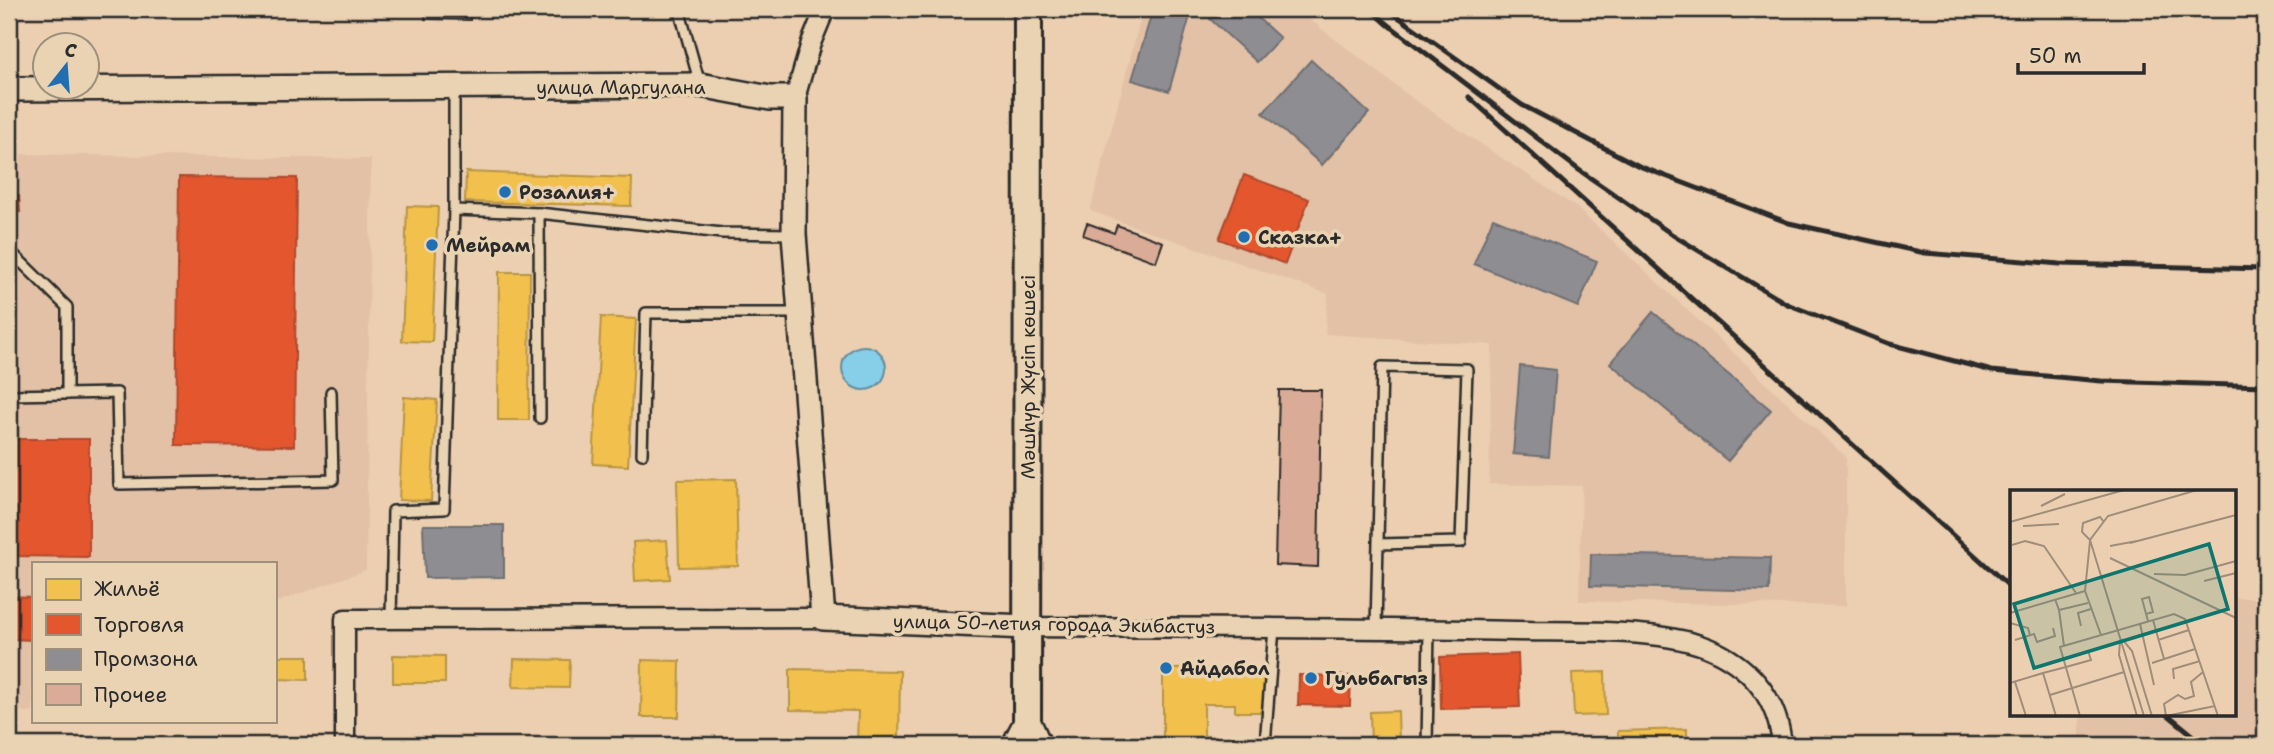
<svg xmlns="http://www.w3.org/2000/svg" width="2274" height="754" viewBox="0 0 2274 754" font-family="'Shantell Sans',sans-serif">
	<rect width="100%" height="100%" fill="#eccfb0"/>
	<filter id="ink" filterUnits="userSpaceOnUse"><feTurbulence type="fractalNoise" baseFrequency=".0143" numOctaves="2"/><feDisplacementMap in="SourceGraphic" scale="14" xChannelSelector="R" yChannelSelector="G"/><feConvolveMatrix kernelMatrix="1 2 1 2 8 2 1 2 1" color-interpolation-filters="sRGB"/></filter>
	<g filter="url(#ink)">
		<g fill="#e3c1a6">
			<path d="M1143 9H1296L1416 101 1576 207 1846 457V606L1579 601 1582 486 1489 484 1492 345 1325 334 1328 294 1090 211Z"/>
			<path d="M9 154 371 159 366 570 280 601H275V563H33V712L9 711Z"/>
			<path d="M2234 598H2265V745H2080V714H2234Z"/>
		</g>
		<circle fill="#87cee8" stroke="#628d9c" stroke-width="2" cx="864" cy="368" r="22"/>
		<g fill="#f2c14e" stroke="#b69444" stroke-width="2">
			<path d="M466 172 632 178 631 206 465 202Z"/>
			<path d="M407 206 438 207 432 342 402 341Z"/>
			<path d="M499 272H530L529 420H498Z"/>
			<path d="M601 317 636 319 628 466 593 464Z"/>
			<path d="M404 397 437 400 431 501 399 500Z"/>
			<path d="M736 479 738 566 679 567 677 480Z"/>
			<path d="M667 540 670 579 635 581 633 542Z"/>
			<path d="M393 655 445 656V683H393Z"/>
			<path d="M275 656H308V680L275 679Z"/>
			<path d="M514 659 570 660 569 688 513 687Z"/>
			<path d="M642 660 680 661 679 717H641Z"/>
			<path d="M1267 668V712H1235V704H1204V736H1210V745H1163V669Z"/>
			<path d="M790 669 900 671 899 745H857L858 711 790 710Z"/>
			<path d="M1605 672 1606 715 1574 716 1572 673Z"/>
			<path d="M1398 711 1399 745H1371L1370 712Z"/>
			<path d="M1687 729V745H1618V731Z"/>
		</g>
		<g fill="#e4572e" stroke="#ac4a2d" stroke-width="2">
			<path d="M1244 175 1309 199 1285 264 1219 239Z"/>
			<path d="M179 177 297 178 294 446 176 445Z"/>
			<path d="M9 196H19L20 212H9Z"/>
			<path d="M9 439H89V557L9 556Z"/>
			<path d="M9 596 33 597V640L9 639Z"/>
			<path d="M1518 654 1520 707 1441 709 1440 657Z"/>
			<path d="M1299 675 1351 676 1350 706 1298 705Z"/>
		</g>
		<g fill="#8d8d92" stroke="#707073" stroke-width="2">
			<path d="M1153 9H1192L1169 91 1132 80Z"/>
			<path d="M1220 9H1248L1280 38 1257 62 1210 19Z"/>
			<path d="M1311 60 1369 113 1322 165 1263 113Z"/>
			<path d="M1493 218 1597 261 1578 307 1474 264Z"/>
			<path d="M1653 312 1771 410 1728 461 1610 363Z"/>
			<path d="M1520 366 1556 370 1549 457 1513 454Z"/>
			<path d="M423 525H504V577L425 578Z"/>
			<path d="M1591 554 1770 558 1769 591 1590 586Z"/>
		</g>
		<g fill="#daab96" stroke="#2b2b2b" stroke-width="2">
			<path d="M58 9H153V13L58 14Z"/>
			<path d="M426 9H470V20L425 19Z"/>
			<path d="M1087 223 1114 233 1117 225 1163 242 1156 262 1083 235Z"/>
			<path d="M1279 390H1321L1318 567 1275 565Z"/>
		</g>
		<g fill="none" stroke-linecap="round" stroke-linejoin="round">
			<g stroke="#2b2b2b" stroke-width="14">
				<g id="service">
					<path d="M679 9 700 84"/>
					<path d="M454 87V210L539 213 722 233 792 234"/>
					<path d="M539 213 540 418"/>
					<path d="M9 250 67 307V394"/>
					<path d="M9 395 117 393 119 484 333 480 331 392"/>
					<path d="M642 454 646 313H800"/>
					<path d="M391 619 393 511 444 509 454 210"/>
					<path d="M1376 629 1382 367 1467 369 1461 542 1378 544"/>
					<path d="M1036 721 1047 745"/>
					<path d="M1006 745 1019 720"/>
					<path d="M1265 745 1274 628"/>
					<path d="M1427 745 1429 629"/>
				</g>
			</g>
			<g stroke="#2b2b2b" stroke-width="23">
				<g id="minor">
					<path d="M795 98 811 43 825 9"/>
					<path d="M1028 627C1190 628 1353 627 1516 631 1571 632 1666 627 1715 651 1754 670 1778 702 1782 745"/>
					<path d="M345 745V619L823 618"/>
				</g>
			</g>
			<g stroke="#2b2b2b" stroke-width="28">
				<path id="tertiary" d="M9 89 700 85 770 98H795L794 234 823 618 1028 627"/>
			</g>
			<g stroke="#2b2b2b" stroke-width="32">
				<path id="secondary" d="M1027 745 1028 9"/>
			</g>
			<use href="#service" stroke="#ead3b3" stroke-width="9"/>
			<use href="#minor" stroke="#ead3b3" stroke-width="18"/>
			<use href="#tertiary" stroke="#ead3b3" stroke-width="23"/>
			<use href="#secondary" stroke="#ead3b3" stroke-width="26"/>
			<g stroke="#2b2b2b" stroke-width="5">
				<path d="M1370 9 1391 27"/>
				<path d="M1387 9 1522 105 1639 166 1789 223 1925 253 2060 264 2265 269"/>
				<path d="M1385 22 1579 170 1673 235 1787 304 1890 344 1992 371 2101 381 2265 386"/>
				<path d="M1469 97 2011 588"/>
				<path d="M2167 714 2205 745"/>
			</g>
		</g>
	</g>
	<g fill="#1f6fb2" stroke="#ead3b3" stroke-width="2.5">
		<circle cx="505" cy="192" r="7"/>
		<circle cx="1244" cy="237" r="7"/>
		<circle cx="432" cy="245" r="7"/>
		<circle cx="1166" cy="668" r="7"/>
		<circle cx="1311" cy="678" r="7"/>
	</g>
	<g text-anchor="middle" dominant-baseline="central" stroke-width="7" stroke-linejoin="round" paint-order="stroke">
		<g font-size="19" fill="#2b2b2b" stroke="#ead3b3">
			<text x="621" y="87">улица Маргулана</text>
			<text transform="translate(1028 377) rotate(-90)">Мәшһүр Жүсіп көшесі</text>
			<text transform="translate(1054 624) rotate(1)">улица 50-летия города Экибастуз</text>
		</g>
		<g font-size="19" font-weight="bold" fill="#2b2b2b" stroke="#ead3b3" text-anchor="start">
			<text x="519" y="192">Розалия+</text>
			<text x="1258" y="237">Сказка+</text>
			<text x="446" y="245">Мейрам</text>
			<text x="1180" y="668">Айдабол</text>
			<text x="1325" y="678">Гульбагыз</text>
		</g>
	</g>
	<g transform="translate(2010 490)">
		<rect width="226" height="226" fill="#eccfb0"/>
		<path fill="none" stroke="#9f8d7b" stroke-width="2" d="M31 16 55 4M0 32 114 0M13 36 49 34M80 50 72 42 73 33 90 27 94 32M120 53 226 25M2 55 15 51 34 56 66 103M100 56 127 51M100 68 226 128M144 84 175 85 226 71M194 91 226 83M75 101 80 51M45 109 49 120 78 113M49 120 54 156M0 123 75 101 91 145M136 124 143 122 139 107 132 109 138 131M143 130 154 169M0 133 18 138 20 145M130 134 144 195M71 136 68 123 81 119M112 149 122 161 142 226M5 150 24 144 27 152 45 146 43 138M148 150 179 140M110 151 109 165 127 226M142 173 185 159M56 177 81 170 78 161M164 189 163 179 190 171M5 192 16 226M0 193 33 183M40 205 114 182M46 226 33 183 56 177M70 226 50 157 164 124 175 129 208 226M134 226 80 50 98 26 187 0M156 226 154 214 168 205 175 209 184 206 181 192 193 182M156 226 205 216"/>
		<path fill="#0f766e" fill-opacity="0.15" stroke="#0f766e" stroke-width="3.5" d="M199 54 218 119 24 178 4 114Z"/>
		<rect width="226" height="226" fill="none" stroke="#2b2b2b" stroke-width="3.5"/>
	</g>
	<rect width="2274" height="754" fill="none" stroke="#ead3b3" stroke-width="35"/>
	<rect x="18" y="18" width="2239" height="719" fill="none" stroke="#2b2b2b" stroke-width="2.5" filter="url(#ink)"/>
	<rect x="32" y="562" width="245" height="161" fill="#ead3b3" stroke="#9e907d" stroke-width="2"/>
	<rect x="46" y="579" width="35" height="21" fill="#f2c14e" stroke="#9e907d" stroke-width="2"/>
	<text x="94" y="596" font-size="21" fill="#2b2b2b">Жильё</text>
	<rect x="46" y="614" width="35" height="21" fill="#e4572e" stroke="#9e907d" stroke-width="2"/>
	<text x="94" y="632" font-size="21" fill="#2b2b2b">Торговля</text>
	<rect x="46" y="649" width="35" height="21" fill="#8d8d92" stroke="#9e907d" stroke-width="2"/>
	<text x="94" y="666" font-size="21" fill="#2b2b2b">Промзона</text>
	<rect x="46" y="684" width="35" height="21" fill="#daab96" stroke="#9e907d" stroke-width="2"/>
	<text x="94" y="702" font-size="21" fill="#2b2b2b">Прочее</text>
	<g transform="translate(66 66) rotate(17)"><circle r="33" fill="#ead3b3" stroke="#9e907d" stroke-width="2"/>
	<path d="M0-5L12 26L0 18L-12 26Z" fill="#1f6fb2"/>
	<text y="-10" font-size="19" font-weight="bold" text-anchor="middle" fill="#2b2b2b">С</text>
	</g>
	<path d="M2018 63v10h126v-10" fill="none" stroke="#2b2b2b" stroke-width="3.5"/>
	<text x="2029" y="63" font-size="21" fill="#2b2b2b" stroke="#ead3b3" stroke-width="5" paint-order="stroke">50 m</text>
</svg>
